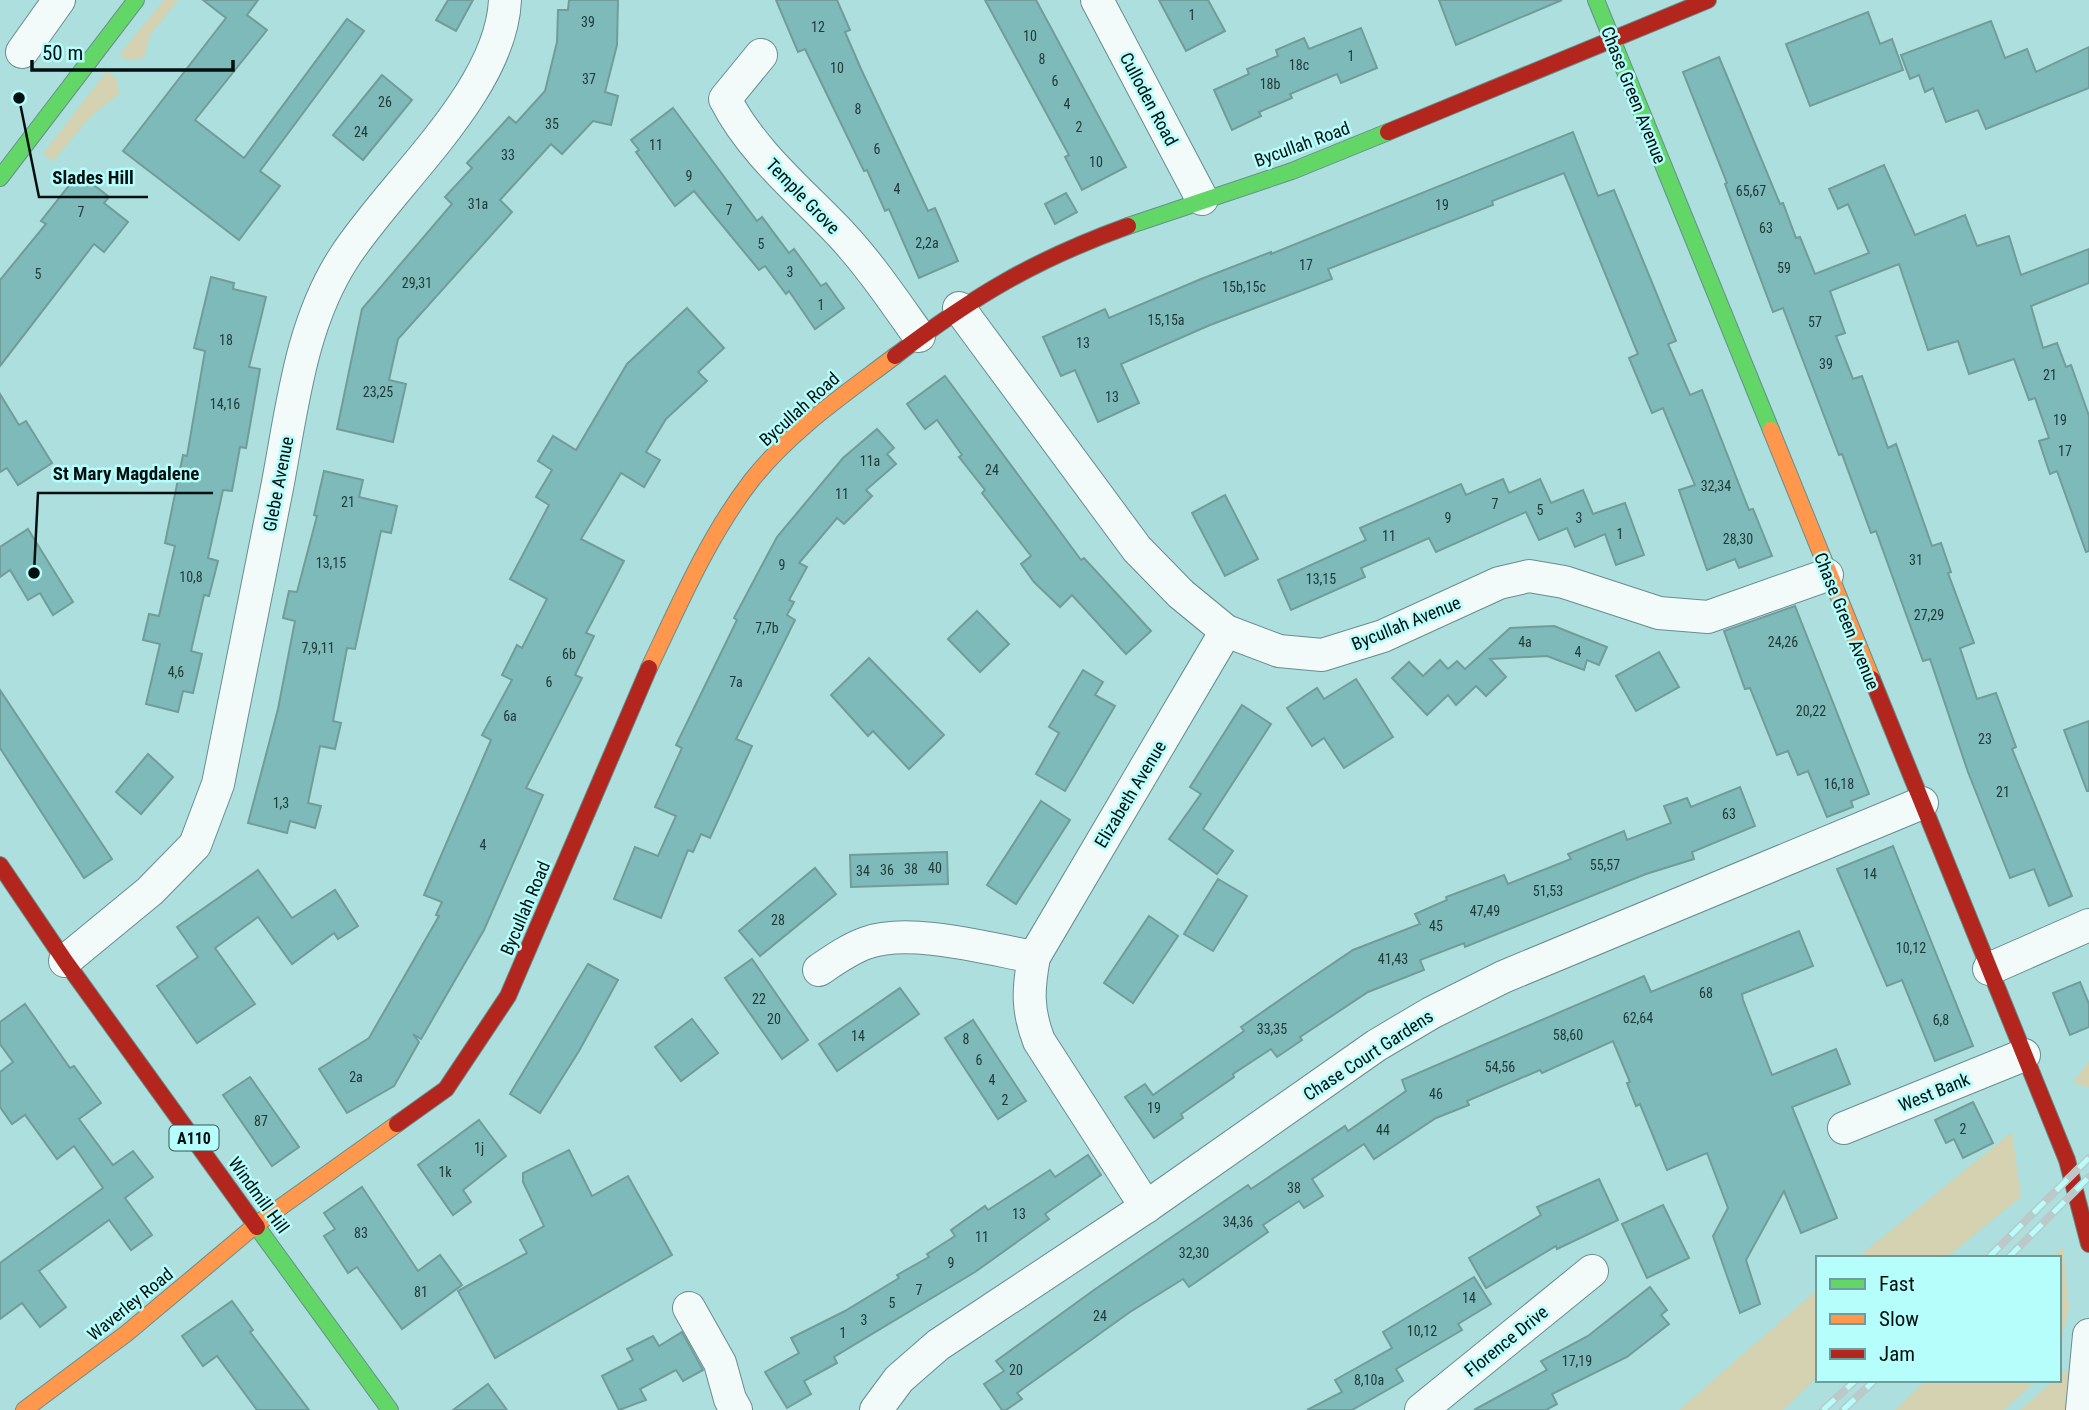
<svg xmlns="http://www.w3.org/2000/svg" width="2089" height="1410" viewBox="0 0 2089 1410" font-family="'Roboto Condensed',sans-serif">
	<rect width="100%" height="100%" fill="#acdfdd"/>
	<g fill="#d4d2b0">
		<path d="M164 0H178L150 35 144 58 126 60 120 54Z"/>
		<path d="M107 71 117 79 119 94 91 116 53 161 43 154Z"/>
		<path d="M2089 1061V1088L2073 1082Z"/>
		<path d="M2012 1132 2021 1197 1946 1258H1857Z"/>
		<path d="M2063 1247 2069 1308 2059 1349V1258H2052Z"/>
		<path d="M1818 1289V1377L1783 1410H1679Z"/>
		<path d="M2068 1368V1410H2020L2054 1380H2059V1376Z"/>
		<path d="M1926 1380H2037L2004 1410H1895Z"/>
	</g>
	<g fill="#7ebab9" stroke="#719c9a" stroke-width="2">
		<path d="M203 0H258L247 15 267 30 195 120 244 158 347 19 364 31 260 171 280 186 239 240 123 151 226 18Z"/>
		<path d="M448 0H473L456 31 436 20Z"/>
		<path d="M569 0H618L617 45 605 92 618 96 611 125 593 121 562 154 551 144 500 200 512 212 398 339 389 380 406 384 393 442 337 429 362 309 452 204 445 197 472 168 467 163 509 117 516 123 545 91 557 42 558 10H568Z"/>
		<path d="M776 0H837L850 30 845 32 861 69 928 211 935 208 958 261 919 278 889 209 885 211 867 170 864 171 805 49 798 52Z"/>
		<path d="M985 0H1036L1126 167 1082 190 1065 157 1069 155Z"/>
		<path d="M1159 0H1208L1225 31 1186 51Z"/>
		<path d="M1439 0H1562L1456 45Z"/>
		<path d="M1868 12 1880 44 1892 39 1903 70 1810 106 1786 44Z"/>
		<path d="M1991 21 2005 58 2027 49 2036 72 2089 47V88L1986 129 1978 110 1946 122 1933 88 1925 92 1919 75 1910 79 1901 55Z"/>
		<path d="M1361 28 1377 68 1341 83 1337 74 1290 94 1292 98 1259 112 1261 116 1232 130 1214 90 1249 74 1247 69 1278 56 1276 50 1304 38 1309 49Z"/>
		<path d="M1719 57 1780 204 1783 203 1796 238 1800 237 1815 274 1869 253 1848 204 1838 209 1829 189 1884 165 1915 235 1965 215 1977 246 2009 236 2021 275 2089 249V283L2031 306 2043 348 2057 343 2066 367 2071 365 2089 416V551L2086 552 2057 471 2050 474 2039 441 2049 438 2035 398 2029 400 2014 359 1969 374 1958 341 1928 350 1899 264 1830 291 1845 333 1836 336 1853 379 1862 376 1888 448 1896 444 1932 546 1941 543 1951 572 1948 573 1974 643 1960 648 1977 699 1996 693 2016 747 2012 749 2072 896 2049 906 2034 869 2010 878 1968 772 1930 659 1923 661 1876 531 1871 533 1842 454 1839 455 1783 308 1773 312 1725 184 1727 183 1683 72Z"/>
		<path d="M382 75 412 100 363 160 333 135Z"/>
		<path d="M673 108 757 221 762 217 789 253 794 249 821 286 826 283 844 308 815 329 789 291 786 294 765 266 759 270 694 191 675 206 636 152 639 150 631 140Z"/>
		<path d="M1573 132 1598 196 1614 190 1676 341 1668 344 1690 395 1702 390 1749 510 1753 509 1772 556 1739 568 1735 559 1707 570 1679 490 1695 485 1663 408 1652 413 1629 358 1638 354 1564 173 1492 201 1493 205 1328 269 1332 279 1210 325 1121 364 1139 403 1098 422 1075 370 1061 376 1043 337 1105 309 1109 318 1201 279 1271 252V254Z"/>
		<path d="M79 173 109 197 104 203 128 222 104 252 94 244 0 366V280L46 224 41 221Z"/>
		<path d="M1066 193 1077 212 1055 224 1045 204Z"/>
		<path d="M211 277 234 283 233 289 266 297 249 367 260 369 246 448 240 447 232 491 223 490 208 558 218 561 209 596 204 595 191 651 202 654 193 693 183 691 178 712 146 704 160 644 143 640 149 614 159 616 175 546 165 543 183 455 187 456 205 351 194 348Z"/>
		<path d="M687 308 724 348 698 372 707 381 666 419 646 452 660 460 644 487 621 473 581 539 624 561 586 633 594 636 575 675 582 678 526 788 543 795 484 930 421 1039 413 1034 419 1042 394 1086 347 1113 319 1069 369 1038 439 916 436 915 442 902 424 895 491 740 482 735 512 680 502 675 517 645 522 648 547 599 510 579 549 505 536 497 552 470 538 461 553 436 576 450 627 364Z"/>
		<path d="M945 376 1081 560 1084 558 1151 631 1126 654 1072 595 1060 607 1034 582 1021 564 1031 556 982 493 985 490 959 457 962 455 937 420 925 429 907 404Z"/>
		<path d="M0 394 19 425 26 421 52 463 18 485 7 468 0 472Z"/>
		<path d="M877 429 894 448 887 454 896 464 866 490 872 496 844 524 837 518 799 563 807 567 789 600 794 602 787 615 795 620 736 739 752 746 710 838 701 834 693 852 688 850 661 918 614 899 635 847 658 856 676 816 655 807 682 748 676 745 737 620 734 618 777 537 843 458Z"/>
		<path d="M324 471 363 480 359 497 397 506 391 533 381 531 355 649 347 648 333 721 341 723 335 749 320 746 308 803 321 806 315 828 290 821 287 833 248 823 278 709 295 621 283 618 289 591 297 592 317 516 314 515Z"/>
		<path d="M1503 479 1509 493 1540 479 1551 503 1583 490 1593 514 1625 503 1644 555 1616 565 1605 534 1575 547 1567 528 1539 540 1526 512 1436 552 1429 538 1361 568 1365 577 1291 610 1278 580 1366 540 1360 528 1461 484 1466 495Z"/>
		<path d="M1225 495 1258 559 1225 576 1192 513Z"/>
		<path d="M28 529 73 602 53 615 40 593 28 600 10 570 0 577V547Z"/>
		<path d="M1795 606 1869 794 1851 801 1853 807 1827 817 1808 771 1798 775 1788 751 1777 755 1750 688 1745 689 1724 631Z"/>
		<path d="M977 611 1009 644 980 672 948 639Z"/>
		<path d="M1554 626 1607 647 1599 665 1587 660 1584 670 1547 656 1490 659 1506 677 1486 696 1476 686 1456 705 1448 695 1427 715 1392 678 1409 662 1423 676 1440 660 1448 669 1457 661 1465 669 1510 628Z"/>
		<path d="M1659 652 1679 687 1636 711 1616 676Z"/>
		<path d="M869 658 944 735 909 769 873 731 868 736 831 695Z"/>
		<path d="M1083 670 1103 682 1095 695 1115 706 1065 791 1036 774 1059 733 1049 727Z"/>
		<path d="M1356 679 1393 737 1344 768 1324 738 1312 746 1287 708 1317 688 1324 699Z"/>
		<path d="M0 690 112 859 84 878 0 748Z"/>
		<path d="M1242 705 1271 724 1203 829 1233 851 1217 874 1169 839 1201 794 1190 787Z"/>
		<path d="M2089 721V791H2087L2064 730Z"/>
		<path d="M148 754 173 777 141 814 116 792Z"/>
		<path d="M1740 787 1755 826 1692 852 1694 859 1646 874 1465 947 1464 943 1420 960 1424 970 1368 992 1300 1037 1302 1040 1277 1057 1271 1049 1233 1074 1234 1077 1181 1114 1183 1118 1154 1138 1125 1097 1145 1084 1153 1095 1244 1031 1241 1027 1301 985 1353 950 1420 924 1415 914 1447 900 1446 897 1504 875 1508 884 1571 859 1568 854 1624 831 1627 840 1671 823 1664 806 1687 798 1691 807Z"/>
		<path d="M1041 801 1070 820 1016 904 987 885Z"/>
		<path d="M1893 846 1973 1046 1935 1061 1902 980 1887 986 1837 869Z"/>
		<path d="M947 852 948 884 851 887 850 855Z"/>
		<path d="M815 868 836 894 760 956 739 931Z"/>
		<path d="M258 870 292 918 335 890 358 926 338 939 334 933 292 964 258 917 215 948 255 1004 197 1043 157 986 198 957 177 927Z"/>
		<path d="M1218 879 1247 896 1213 951 1184 934Z"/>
		<path d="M1149 916 1178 936 1133 1003 1104 983Z"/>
		<path d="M1799 931 1813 966 1742 994 1743 1000 1772 1075 1836 1049 1850 1084 1792 1107 1837 1218 1801 1233 1784 1191 1746 1260 1760 1304 1740 1313 1713 1236 1728 1208 1707 1153 1667 1170 1640 1104 1636 1106 1627 1083 1630 1082 1613 1041 1542 1073 1540 1070 1467 1101 1469 1105 1436 1118 1374 1159 1364 1144 1312 1179 1323 1196 1304 1208 1299 1201 1263 1225 1268 1232 1189 1287 1183 1279 1130 1312 1017 1393 1022 1399 1006 1410H1002L984 1384 1004 1371 996 1361 1094 1290 1248 1185 1251 1189 1345 1126 1348 1131 1406 1091 1402 1080 1644 976 1651 992Z"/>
		<path d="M752 959 808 1040 782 1059 725 978Z"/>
		<path d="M588 964 618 980 579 1051 540 1113 510 1094Z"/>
		<path d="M2080 982 2089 1004V1027L2070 1035 2053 993Z"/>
		<path d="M900 988 919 1014 837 1071 819 1044Z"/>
		<path d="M25 1004 70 1068 74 1066 101 1103 79 1119 113 1165 133 1151 153 1177 125 1198 152 1235 131 1250 109 1220 39 1271 66 1307 40 1327 22 1303 0 1319V1263L103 1188 74 1146 57 1159 25 1115 12 1124 0 1107V1072L13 1062 0 1044V1022Z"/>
		<path d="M692 1019 718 1053 681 1081 655 1047Z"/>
		<path d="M973 1020 1026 1101 998 1119 945 1038Z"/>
		<path d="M250 1077 299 1147 272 1166 223 1095Z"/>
		<path d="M1973 1102 1993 1143 1963 1158 1954 1139 1946 1143 1935 1120Z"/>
		<path d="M479 1120 506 1156 463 1190 471 1202 453 1215 418 1165Z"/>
		<path d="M569 1150 592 1196 628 1176 672 1255 495 1358 458 1291 527 1253 520 1240 544 1226 523 1182V1173Z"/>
		<path d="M1088 1155 1101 1175 1045 1214 1049 1219 975 1272 834 1357 837 1363 804 1381 811 1394 787 1408 765 1372 799 1353 791 1338 845 1311 899 1278 897 1275 929 1257 927 1254 955 1236 951 1230 985 1206 988 1210 1050 1170 1055 1177Z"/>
		<path d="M1599 1179 1618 1220 1557 1249 1556 1246 1486 1288 1469 1258 1541 1215 1537 1207Z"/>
		<path d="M362 1187 418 1271 440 1255 462 1285 402 1329 357 1267 348 1273 324 1236 335 1229 324 1213Z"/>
		<path d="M1663 1205 1689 1258 1647 1278 1622 1224Z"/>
		<path d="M1474 1277 1491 1304 1458 1324 1462 1330 1396 1369 1403 1381 1352 1410H1307L1342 1392 1335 1380 1392 1348 1383 1332Z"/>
		<path d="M1650 1287 1667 1310 1661 1315 1669 1324 1627 1357 1552 1394 1557 1404 1546 1410H1474L1547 1370 1541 1361 1588 1336Z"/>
		<path d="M232 1301 253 1330 250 1332 309 1410H257L217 1356 203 1366 182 1336Z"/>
		<path d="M682 1332 703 1370 683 1381 676 1370 640 1389 646 1400 619 1410 602 1376 633 1360 627 1349 653 1336 659 1346Z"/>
		<path d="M488 1384 507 1410H453Z"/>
	</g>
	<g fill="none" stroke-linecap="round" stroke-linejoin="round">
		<g stroke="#688e8d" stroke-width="34">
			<g id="street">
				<path d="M1097 0 1202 199"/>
				<path d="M22 52 59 0"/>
				<path d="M761 55 725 99C752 152 800 191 840 233 870 265 894 301 919 336"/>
				<path d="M959 308 1137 549 1181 594 1226 631 1279 651 1322 655 1383 636 1499 583 1529 576 1564 582 1659 613 1708 617 1827 575"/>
				<path d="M65 961 150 891 195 845 218 784C238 687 257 590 276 493 292 412 299 326 345 256 394 181 501 91 505 0"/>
				<path d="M1989 969 2089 925"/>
				<path d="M819 970C834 960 849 949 866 943 910 927 989 949 1034 957"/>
				<path d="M1844 1128 2024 1055"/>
				<path d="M1146 1207 1039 1041C1027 1010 1028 989 1034 957L1226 631"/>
				<path d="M689 1308 720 1363 730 1399 736 1410"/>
				<path d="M876 1410 899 1379 938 1345 1146 1207 1377 1045 1431 1013 1503 977 1922 803"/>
				<path d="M1421 1410 1592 1271"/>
				<path d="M2082 1410 2089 1335"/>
			</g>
		</g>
		<g stroke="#688e8d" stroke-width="18">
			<g id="fast">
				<path d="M1596 0 1771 430"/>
				<path d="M0 178 136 0"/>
				<path d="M1128 226 1292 171 1388 132"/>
				<path d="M257 1227 390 1410"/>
			</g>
		</g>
		<g stroke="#688e8d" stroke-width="18">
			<g id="slow">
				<path d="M1771 430 1872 679"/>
				<path d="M649 668C679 605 708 537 751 481 790 431 845 394 895 356"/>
				<path d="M24 1410 127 1333 257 1224 397 1124"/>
			</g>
		</g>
		<g stroke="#688e8d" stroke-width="18">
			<g id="jam">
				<path d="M1388 132 1708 0"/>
				<path d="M895 356C974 296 1034 260 1128 226"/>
				<path d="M1872 679 2067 1160 2089 1244"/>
				<path d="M0 865 65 961 257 1227"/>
				<path d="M397 1124 446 1089 508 996 649 668"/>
			</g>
		</g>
		<use href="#street" stroke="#f3fafa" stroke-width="32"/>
		<use href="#fast" stroke="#63d668" stroke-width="16"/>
		<use href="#slow" stroke="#ff974d" stroke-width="16"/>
		<use href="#jam" stroke="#b3261e" stroke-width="16"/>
		<g stroke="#bbc9c9" stroke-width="8">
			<g id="rail">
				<path d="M1988 1258 2089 1158"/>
				<path d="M2008 1258 2089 1177"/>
				<path d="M1823 1410 1856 1380"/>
				<path d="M1843 1410 1875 1380"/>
			</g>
		</g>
		<use href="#rail" stroke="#b6fefb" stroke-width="5" stroke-dasharray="16" stroke-linecap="butt"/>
	</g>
	<g text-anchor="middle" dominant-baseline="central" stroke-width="5" stroke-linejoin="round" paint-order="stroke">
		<g font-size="14" fill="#203a3a">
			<text x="1192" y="15">1</text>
			<text x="588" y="22">39</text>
			<text x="818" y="27">12</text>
			<text x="1030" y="36">10</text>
			<text x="1351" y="56">1</text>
			<text x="1042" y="59">8</text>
			<text x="1299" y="65">18c</text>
			<text x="837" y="68">10</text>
			<text x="589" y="79">37</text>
			<text x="1055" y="81">6</text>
			<text x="1270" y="84">18b</text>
			<text x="385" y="102">26</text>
			<text x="1067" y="104">4</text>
			<text x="858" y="109">8</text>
			<text x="552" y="124">35</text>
			<text x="1079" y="127">2</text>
			<text x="361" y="132">24</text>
			<text x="656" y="145">11</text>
			<text x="877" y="149">6</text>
			<text x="508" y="155">33</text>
			<text x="1096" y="162">10</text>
			<text x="689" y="176">9</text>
			<text x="897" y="189">4</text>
			<text x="1751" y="191">65,67</text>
			<text x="478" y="204">31a</text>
			<text x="1442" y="205">19</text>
			<text x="729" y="210">7</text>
			<text x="81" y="212">7</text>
			<text x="1766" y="228">63</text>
			<text x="927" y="243">2,2a</text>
			<text x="761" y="244">5</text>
			<text x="1306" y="265">17</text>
			<text x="1784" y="268">59</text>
			<text x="790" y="272">3</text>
			<text x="38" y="274">5</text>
			<text x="417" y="283">29,31</text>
			<text x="1244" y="287">15b,15c</text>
			<text x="821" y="305">1</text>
			<text x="1166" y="320">15,15a</text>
			<text x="1815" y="322">57</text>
			<text x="226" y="340">18</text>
			<text x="1083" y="343">13</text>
			<text x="1826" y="364">39</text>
			<text x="2050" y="375">21</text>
			<text x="378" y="392">23,25</text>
			<text x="1112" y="397">13</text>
			<text x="225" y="404">14,16</text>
			<text x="2060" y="420">19</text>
			<text x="2065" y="451">17</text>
			<text x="870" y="461">11a</text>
			<text x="992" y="470">24</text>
			<text x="1716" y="486">32,34</text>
			<text x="842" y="494">11</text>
			<text x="348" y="502">21</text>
			<text x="1495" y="504">7</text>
			<text x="1540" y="510">5</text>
			<text x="1448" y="518">9</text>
			<text x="1579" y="518">3</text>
			<text x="1620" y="534">1</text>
			<text x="1389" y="536">11</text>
			<text x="1738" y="539">28,30</text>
			<text x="1916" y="560">31</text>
			<text x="331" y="563">13,15</text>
			<text x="782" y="565">9</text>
			<text x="191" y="577">10,8</text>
			<text x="1321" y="579">13,15</text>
			<text x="1929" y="615">27,29</text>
			<text x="767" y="628">7,7b</text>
			<text x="1525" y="642">4a</text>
			<text x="1783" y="642">24,26</text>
			<text x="318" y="648">7,9,11</text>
			<text x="1578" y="652">4</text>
			<text x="569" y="654">6b</text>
			<text x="176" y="672">4,6</text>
			<text x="549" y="682">6</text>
			<text x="736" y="682">7a</text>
			<text x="1811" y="711">20,22</text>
			<text x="510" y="716">6a</text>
			<text x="1985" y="739">23</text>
			<text x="1839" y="784">16,18</text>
			<text x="2003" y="792">21</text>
			<text x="281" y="803">1,3</text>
			<text x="1729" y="814">63</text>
			<text x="483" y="845">4</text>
			<text x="1605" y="865">55,57</text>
			<text x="935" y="868">40</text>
			<text x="911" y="869">38</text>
			<text x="887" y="870">36</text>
			<text x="863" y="871">34</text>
			<text x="1870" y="874">14</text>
			<text x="1548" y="891">51,53</text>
			<text x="1485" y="911">47,49</text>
			<text x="778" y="920">28</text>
			<text x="1436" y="926">45</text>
			<text x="1911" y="948">10,12</text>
			<text x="1393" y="959">41,43</text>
			<text x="1706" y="993">68</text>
			<text x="759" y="999">22</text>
			<text x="1638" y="1018">62,64</text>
			<text x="774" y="1019">20</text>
			<text x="1941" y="1020">6,8</text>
			<text x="1272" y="1029">33,35</text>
			<text x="1568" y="1035">58,60</text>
			<text x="858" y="1036">14</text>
			<text x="966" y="1039">8</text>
			<text x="979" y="1060">6</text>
			<text x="1500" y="1067">54,56</text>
			<text x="356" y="1077">2a</text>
			<text x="992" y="1080">4</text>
			<text x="1436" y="1094">46</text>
			<text x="1005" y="1100">2</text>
			<text x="1154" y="1108">19</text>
			<text x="261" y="1121">87</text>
			<text x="1963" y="1129">2</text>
			<text x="1383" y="1130">44</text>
			<text x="479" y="1148">1j</text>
			<text x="445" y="1172">1k</text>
			<text x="1294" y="1188">38</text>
			<text x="1019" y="1214">13</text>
			<text x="1238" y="1222">34,36</text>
			<text x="361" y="1233">83</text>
			<text x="982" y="1237">11</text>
			<text x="1194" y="1253">32,30</text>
			<text x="951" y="1263">9</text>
			<text x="919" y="1290">7</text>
			<text x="421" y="1292">81</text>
			<text x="1469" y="1298">14</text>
			<text x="892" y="1303">5</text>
			<text x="1100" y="1316">24</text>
			<text x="864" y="1320">3</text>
			<text x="1422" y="1331">10,12</text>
			<text x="843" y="1333">1</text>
			<text x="1577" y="1361">17,19</text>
			<text x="1016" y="1370">20</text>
			<text x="1369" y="1380">8,10a</text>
		</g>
		<rect fill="#b6fefb" stroke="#375756" stroke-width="2" x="169.5" y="1125.5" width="49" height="25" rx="5"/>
		<g font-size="16" font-weight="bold" fill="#000f0f">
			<text x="194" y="1138">A110</text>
		</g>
		<g font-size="18" fill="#000f0f" stroke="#b6fefb">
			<text transform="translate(1634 95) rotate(68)">Chase Green Avenue</text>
			<text transform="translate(1149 99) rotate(62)">Culloden Road</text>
			<text transform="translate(1302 144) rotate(-20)">Bycullah Road</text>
			<text transform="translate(803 196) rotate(46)">Temple Grove</text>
			<text transform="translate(799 409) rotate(-42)">Bycullah Road</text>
			<text transform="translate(278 484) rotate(-79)">Glebe Avenue</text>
			<text transform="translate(1847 621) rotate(68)">Chase Green Avenue</text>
			<text transform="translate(1406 623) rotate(-22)">Bycullah Avenue</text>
			<text transform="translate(1130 794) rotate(-59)">Elizabeth Avenue</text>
			<text transform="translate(525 908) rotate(-67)">Bycullah Road</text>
			<text transform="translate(1368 1055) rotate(-33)">Chase Court Gardens</text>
			<text transform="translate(1934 1092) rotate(-22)">West Bank</text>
			<text transform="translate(259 1195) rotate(54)">Windmill Hill</text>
			<text transform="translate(130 1304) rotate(-39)">Waverley Road</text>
			<text transform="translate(1506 1341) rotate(-39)">Florence Drive</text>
		</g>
	</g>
	<path fill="none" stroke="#000f0f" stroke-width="2.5" d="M19 98L39 197H148M34 573L38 493H213"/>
	<g fill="#000f0f" stroke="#b6fefb" stroke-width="2.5">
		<circle cx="19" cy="98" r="7"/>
		<circle cx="34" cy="573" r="7"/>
	</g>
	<g font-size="19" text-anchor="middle" font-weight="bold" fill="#000f0f" stroke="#b6fefb" stroke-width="5" stroke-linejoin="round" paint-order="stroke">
		<text x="93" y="184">Slades Hill</text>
		<text x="126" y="480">St Mary Magdalene</text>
	</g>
	<rect x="1816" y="1256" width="245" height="126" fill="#b6fefb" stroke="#6d9e9d" stroke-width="2"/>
	<rect x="1830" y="1279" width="35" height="10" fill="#63d668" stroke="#6d9e9d" stroke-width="2"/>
	<text x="1879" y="1291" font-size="21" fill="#000f0f">Fast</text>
	<rect x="1830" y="1314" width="35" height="10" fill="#ff974d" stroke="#6d9e9d" stroke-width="2"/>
	<text x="1879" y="1326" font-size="21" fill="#000f0f">Slow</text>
	<rect x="1830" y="1349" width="35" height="10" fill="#b3261e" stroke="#6d9e9d" stroke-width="2"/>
	<text x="1879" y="1361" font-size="21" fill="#000f0f">Jam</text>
	<path d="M32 60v10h201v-10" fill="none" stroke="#000f0f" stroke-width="3.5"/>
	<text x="42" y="60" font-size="21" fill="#000f0f" stroke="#b6fefb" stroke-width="5" paint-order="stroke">50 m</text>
</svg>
